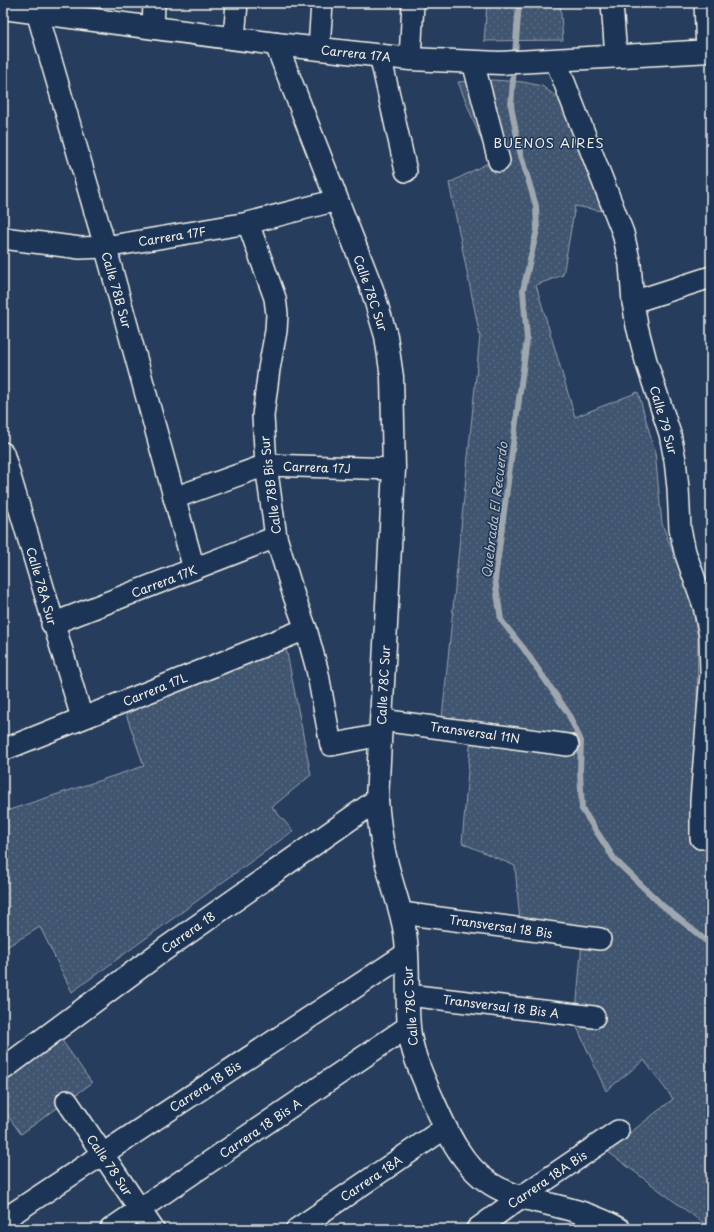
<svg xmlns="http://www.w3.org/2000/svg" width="714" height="1232" viewBox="0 0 714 1232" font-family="'Playpen Sans',sans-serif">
	<defs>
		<pattern id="grass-dots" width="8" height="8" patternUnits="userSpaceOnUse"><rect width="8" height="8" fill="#40546f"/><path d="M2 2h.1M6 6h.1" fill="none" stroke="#5c6d84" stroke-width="1.8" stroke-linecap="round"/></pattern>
	</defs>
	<rect width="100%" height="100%" fill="#263d5d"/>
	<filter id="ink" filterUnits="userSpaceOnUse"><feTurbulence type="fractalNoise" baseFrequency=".025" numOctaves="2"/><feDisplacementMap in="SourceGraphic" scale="8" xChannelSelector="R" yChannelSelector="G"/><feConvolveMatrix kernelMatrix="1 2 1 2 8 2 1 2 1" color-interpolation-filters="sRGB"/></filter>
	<g filter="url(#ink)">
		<g fill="url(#grass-dots)" stroke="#9aa2ac">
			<path d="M487 3H560L563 40 484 41Z"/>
			<path d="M493 80 523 82 542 86 561 100 602 211 575 206 563 275 536 285 575 417 638 392 655 452 662 524 690 595 698 638 695 837 711 839V1229L607 1151 673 1099 644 1060 606 1091 575 1023 583 930 520 922 515 866 462 843 472 723 442 719 480 336 449 183 490 162 458 82Z"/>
			<path d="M284 638 311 775 272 807 293 831 72 992 40 927 3 949V812L144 766 126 714Z"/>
			<path d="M61 1039 92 1083 21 1134 3 1109V1080Z"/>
		</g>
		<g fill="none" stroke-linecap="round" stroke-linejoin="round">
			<path stroke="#9fa7ae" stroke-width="6" d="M519 3 511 106 520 152 536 206 537 230 523 290 527 339 495 579 501 620 524 649 568 713 581 741 580 771 582 809 615 860 662 905 710 944 711 948"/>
			<g stroke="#f4f1e8" stroke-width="24">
				<g id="street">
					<path d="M612 3 616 57"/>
					<path d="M705 3 707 51"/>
					<path d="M37 12 109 260 194 569"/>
					<path d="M153 28 154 3"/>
					<path d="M234 38 237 3"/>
					<path d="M319 48 322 3"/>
					<path d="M380 55 406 171"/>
					<path d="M410 59 413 3"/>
					<path d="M556 61 623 233 630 264 633 302 637 326 646 361 670 434 675 460 678 488 680 529 685 552 704 606 710 635 711 674 701 801V838"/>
					<path d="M473 62 499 161"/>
					<path d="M248 223 275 298 277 314 276 331 269 369 263 416 266 465 276 537 294 596 306 629 317 669 331 745 380 735"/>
					<path d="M3 238 80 248 105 247 248 223 337 200"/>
					<path d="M633 302 711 277"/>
					<path d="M3 453 82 718"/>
					<path d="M174 498 266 465 394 469"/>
					<path d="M52 624 276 537"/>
					<path d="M381 720 568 745"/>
					<path d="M3 750 306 629"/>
					<path d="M401 913 600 939"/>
					<path d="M408 995 594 1017"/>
					<path d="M67 1101 153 1229"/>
					<path d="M3 1220 407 953"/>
					<path d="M111 1229 409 1026"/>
					<path d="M297 1229 445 1128"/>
					<path d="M477 1229 521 1197 618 1131"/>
				</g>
			</g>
			<g stroke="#f4f1e8" stroke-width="25">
				<g id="secondary">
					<path d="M3 8 276 44 410 59 500 63 711 51"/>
					<path d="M276 44 372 289 386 336 392 377 394 469 377 800C379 824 382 848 389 872 394 892 402 912 405 933 410 964 406 996 409 1027 411 1052 422 1075 432 1098 446 1130 461 1165 491 1184 505 1193 521 1197 536 1201 565 1208 594 1214 619 1229"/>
					<path d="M3 1069 162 951 377 800"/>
				</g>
			</g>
			<use href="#street" stroke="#1d3557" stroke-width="21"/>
			<use href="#secondary" stroke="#1d3557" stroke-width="22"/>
		</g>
	</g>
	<g text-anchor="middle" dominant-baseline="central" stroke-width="3" stroke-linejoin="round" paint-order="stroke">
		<g font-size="12" fill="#f4f1e8" stroke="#1d3557">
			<text transform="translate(356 53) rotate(6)">Carrera 17A</text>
			<text transform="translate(172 236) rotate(-9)">Carrera 17F</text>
			<text transform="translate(117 290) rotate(74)">Calle 78B Sur</text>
			<text transform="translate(371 293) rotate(71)">Calle 78C Sur</text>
			<text transform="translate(664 420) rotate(74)">Calle 79 Sur</text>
			<text transform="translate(317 467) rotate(2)">Carrera 17J</text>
			<text transform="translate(270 485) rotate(-97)">Calle 78B Bis Sur</text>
			<text transform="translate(164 581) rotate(-21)">Carrera 17K</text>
			<text transform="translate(42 586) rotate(74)">Calle 78A Sur</text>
			<text transform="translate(383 685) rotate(-87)">Calle 78C Sur</text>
			<text transform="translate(155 689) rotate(-22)">Carrera 17L</text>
			<text transform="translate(475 732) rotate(8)">Transversal 11N</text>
			<text transform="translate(501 926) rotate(8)">Transversal 18 Bis</text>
			<text transform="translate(188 932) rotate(-35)">Carrera 18</text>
			<text transform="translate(410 1006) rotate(-94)">Calle 78C Sur</text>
			<text transform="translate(501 1006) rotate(7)">Transversal 18 Bis A</text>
			<text transform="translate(205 1086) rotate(-33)">Carrera 18 Bis</text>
			<text transform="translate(260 1128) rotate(-34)">Carrera 18 Bis A</text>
			<text transform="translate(110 1165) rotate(56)">Calle 78 Sur</text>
			<text transform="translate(371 1178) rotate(-34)">Carrera 18A</text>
			<text transform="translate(547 1179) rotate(-34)">Carrera 18A Bis</text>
		</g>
		<g font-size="13" letter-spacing="1" fill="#f4f1e8" stroke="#1d3557">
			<text x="549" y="142">BUENOS AIRES</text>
		</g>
		<g font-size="13" font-style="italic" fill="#bcbfc2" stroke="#1d3557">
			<text transform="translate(494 510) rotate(-83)">Quebrada El Recuerdo</text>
		</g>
	</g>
	<rect width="714" height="1232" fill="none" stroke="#1d3557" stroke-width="16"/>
	<rect x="8" y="8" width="698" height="1216" fill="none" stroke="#f4f1e8" stroke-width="1.5" filter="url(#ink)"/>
</svg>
